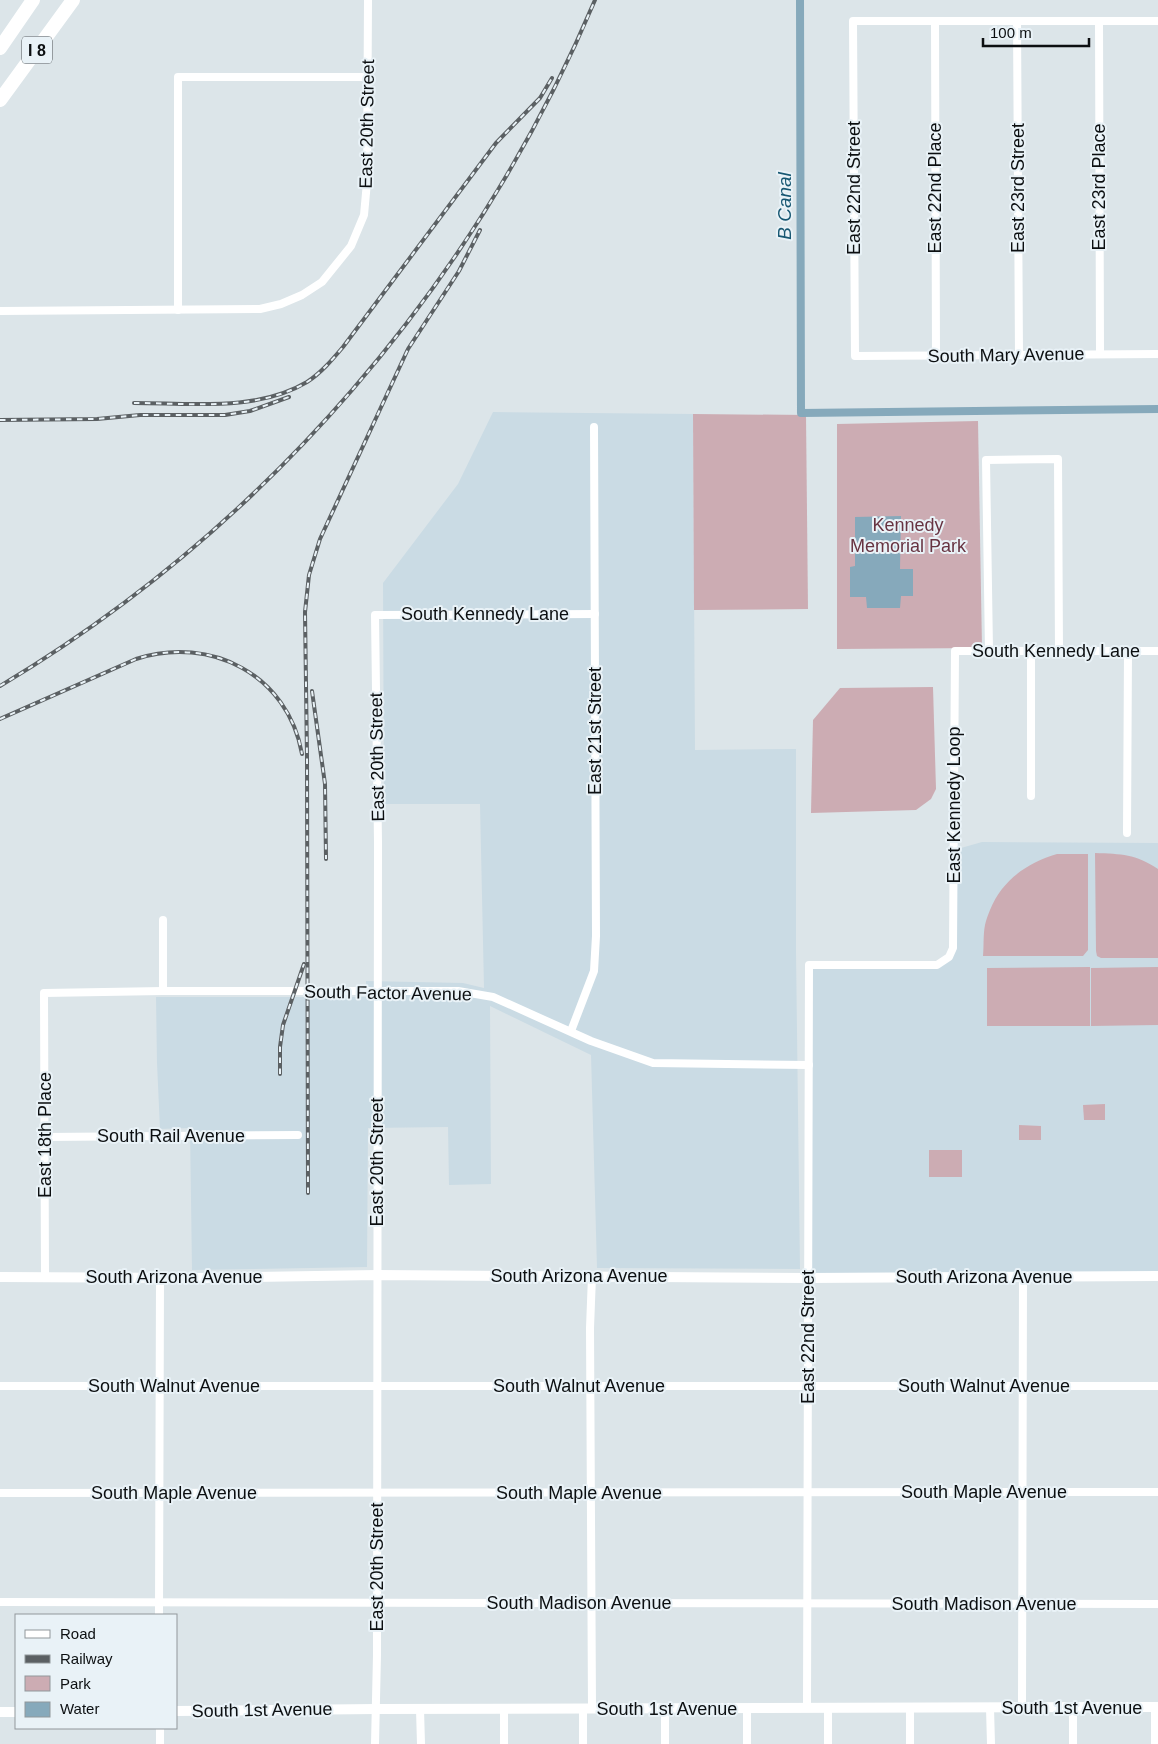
<svg xmlns="http://www.w3.org/2000/svg" width="1158" height="1744" viewBox="0 0 1158 1744" font-family="Arial,sans-serif">
	<rect width="100%" height="100%" fill="#dce5e9"/>
	<g fill="#cadbe4">
		<path d="M493 412 693 414 695 750 796 749V952L800 1269 597 1268 591 1055 490 1006 491 1184 449 1185 448 1127 368 1128 367 1267 192 1270 190 1128 160 1129 157 1063 156 997H366V981L463 983 484 988 480 804H384L383 583 458 484Z"/>
		<path d="M982 842 1158 843V1276L808 1278 809 965H937L949 957 954 850Z"/>
	</g>
	<g fill="#ccacb3">
		<path d="M693 414 806 415 808 609 694 610Z"/>
		<path d="M978 421 982 648 837 649V424Z"/>
		<path d="M933 687 936 789 931 799 916 810 811 813 813 720 840 688Z"/>
		<path d="M1095 853C1122 854 1135 854 1158 869V958H1101L1097 956 1096 951Z"/>
		<path d="M1057 854H1088V950L1083 956H983C984 946 983 935 985 925 986 920 988 915 990 910 1002 880 1027 863 1057 854Z"/>
		<path d="M1090 967V1026H987V968Z"/>
		<path d="M1158 967V1025L1091 1026V968Z"/>
		<path d="M1105 1104V1120H1084L1083 1105Z"/>
		<path d="M1019 1125 1041 1126V1140H1019Z"/>
		<rect x="929" y="1150" width="33" height="27"/>
	</g>
	<path fill="#86a9bb" d="M901 516 900 569H913V596H901L900 608H867L866 597H850V567L855 566V517Z"/>
	<g fill="none" stroke-linecap="round" stroke-linejoin="round">
		<path stroke="#86a9bb" stroke-width="8" d="M800 0 801 413 1158 409"/>
		<g stroke="#fff" stroke-width="8">
			<path d="M935 21 936 356"/>
			<path d="M1017 21 1019 355"/>
			<path d="M1099 21 1100 354"/>
			<path d="M1158 21H853L855 356 1158 354"/>
			<path d="M178 310V77H369"/>
			<path d="M0 311 260 309 281 304 302 295 322 282 351 246 364 215 367 182 368 0"/>
			<path d="M989 650 986 460 1058 459 1059 651"/>
			<path d="M1031 651V796"/>
			<path d="M1127 833 1128 651"/>
			<path d="M163 920V991"/>
			<path d="M571 1031 594 971 596 936 594 427"/>
			<path d="M45 1137 298 1135"/>
			<path d="M45 1277 44 993 163 991H458L493 997 591 1041 653 1063 809 1065"/>
			<path d="M0 1386H1158"/>
			<path d="M0 1493 1158 1492"/>
			<path d="M0 1602 1158 1604"/>
			<path d="M159 1615 160 1278"/>
			<path d="M1155 1707V1744"/>
			<path d="M807 1708 809 965H937L949 957 953 948 955 651H1158"/>
			<path d="M990 1708 991 1744"/>
			<path d="M1022 1708 1023 1277"/>
			<path d="M1073 1708V1744"/>
			<path d="M420 1709 421 1744"/>
			<path d="M504 1709V1744"/>
			<path d="M592 1709 590 1328 592 1276"/>
			<path d="M747 1709V1744"/>
			<path d="M160 1728V1744"/>
			<path d="M375 1744 377 1655 378 842 375 615 595 614"/>
			<path d="M583 1744V1709"/>
			<path d="M665 1744V1709"/>
			<path d="M828 1744V1708"/>
			<path d="M910 1744V1708"/>
		</g>
		<g stroke="#fff" stroke-width="10">
			<path d="M0 1277 195 1278 377 1275 808 1278 1158 1276"/>
			<path d="M176 1711 376 1709 1158 1707"/>
			<path d="M0 1712H16"/>
		</g>
		<g stroke="#fff" stroke-width="14">
			<path d="M0 48 33 0"/>
			<path d="M0 100 73 0"/>
		</g>
		<g stroke="#5b6063" stroke-width="4">
			<g id="rail">
				<path d="M134 403C190 403 257 412 307 382 321 373 332 360 343 347L496 143 540 98 552 78"/>
				<path d="M0 420 97 419 140 415H225L250 411 289 397"/>
				<path d="M0 686C265 528 475 284 595 0"/>
				<path d="M312 691 325 784 326 859"/>
				<path d="M0 719 136 659C211 635 288 675 302 754"/>
				<path d="M280 1074V1047L283 1025 304 964"/>
				<path d="M308 1193 307 757 305 612 309 575 320 539 408 349 459 271 480 230"/>
			</g>
		</g>
		<use href="#rail" stroke="#e9f2f7" stroke-width="2" stroke-dasharray="5.5" stroke-linecap="butt"/>
	</g>
	<g text-anchor="middle" dominant-baseline="central" stroke-width="4" stroke-linejoin="round" paint-order="stroke">
		<rect fill="#e9f2f7" stroke="#4e5356" stroke-width="1" x="22" y="36.5" width="30" height="27" rx="4"/>
		<g font-size="16" font-weight="bold" fill="#0c0f11">
			<text x="37" y="50">I 8</text>
		</g>
		<g font-size="18" fill="#0c0f11" stroke="#e9f2f7">
			<text transform="translate(367 124) rotate(-89)">East 20th Street</text>
			<text transform="translate(1099 187) rotate(-90)">East 23rd Place</text>
			<text transform="translate(854 188) rotate(-90)">East 22nd Street</text>
			<text transform="translate(935 188) rotate(-90)">East 22nd Place</text>
			<text transform="translate(1018 188) rotate(-90)">East 23rd Street</text>
			<text transform="translate(1006 355) rotate(-1)">South Mary Avenue</text>
			<text x="485" y="614">South Kennedy Lane</text>
			<text x="1056" y="651">South Kennedy Lane</text>
			<text transform="translate(595 731) rotate(-90)">East 21st Street</text>
			<text transform="translate(377 757) rotate(-91)">East 20th Street</text>
			<text transform="translate(954 805) rotate(-90)">East Kennedy Loop</text>
			<text transform="translate(388 993) rotate(1)">South Factor Avenue</text>
			<text transform="translate(45 1135) rotate(-90)">East 18th Place</text>
			<text x="171" y="1136">South Rail Avenue</text>
			<text transform="translate(377 1162) rotate(-90)">East 20th Street</text>
			<text x="579" y="1276">South Arizona Avenue</text>
			<text x="174" y="1277">South Arizona Avenue</text>
			<text x="984" y="1277">South Arizona Avenue</text>
			<text transform="translate(808 1337) rotate(-90)">East 22nd Street</text>
			<text x="174" y="1386">South Walnut Avenue</text>
			<text x="579" y="1386">South Walnut Avenue</text>
			<text x="984" y="1386">South Walnut Avenue</text>
			<text x="984" y="1492">South Maple Avenue</text>
			<text x="174" y="1493">South Maple Avenue</text>
			<text x="579" y="1493">South Maple Avenue</text>
			<text transform="translate(377 1567) rotate(-90)">East 20th Street</text>
			<text x="579" y="1603">South Madison Avenue</text>
			<text x="984" y="1604">South Madison Avenue</text>
			<text x="1072" y="1708">South 1st Avenue</text>
			<text x="667" y="1709">South 1st Avenue</text>
			<text transform="translate(262 1710) rotate(-1)">South 1st Avenue</text>
		</g>
		<g font-size="18" fill="#673341" stroke="#e9f2f7">
			<text x="908" y="525">Kennedy<tspan x="908" dy="21">Memorial Park</tspan></text>
		</g>
		<g font-size="19" font-style="italic" fill="#175772" stroke="#e9f2f7">
			<text transform="translate(784 206) rotate(-90)">B Canal</text>
		</g>
	</g>
	<rect x="15" y="1614" width="162" height="115" fill="#e9f2f7" stroke="#91979b"/>
	<rect x="25" y="1630" width="25" height="8" fill="#ffffff" stroke="#91979b"/>
	<text x="60" y="1639" font-size="15" fill="#0c0f11">Road</text>
	<rect x="25" y="1655" width="25" height="8" fill="#5b6063" stroke="#91979b"/>
	<text x="60" y="1664" font-size="15" fill="#0c0f11">Railway</text>
	<rect x="25" y="1676" width="25" height="15" fill="#ccacb3" stroke="#91979b"/>
	<text x="60" y="1689" font-size="15" fill="#0c0f11">Park</text>
	<rect x="25" y="1702" width="25" height="15" fill="#86a9bb" stroke="#91979b"/>
	<text x="60" y="1714" font-size="15" fill="#0c0f11">Water</text>
	<path d="M983 38v8h106v-8" fill="none" stroke="#0c0f11" stroke-width="2.5"/>
	<text x="990" y="38" font-size="15" fill="#0c0f11" stroke="#e9f2f7" stroke-width="4" paint-order="stroke">100 m</text>
</svg>
